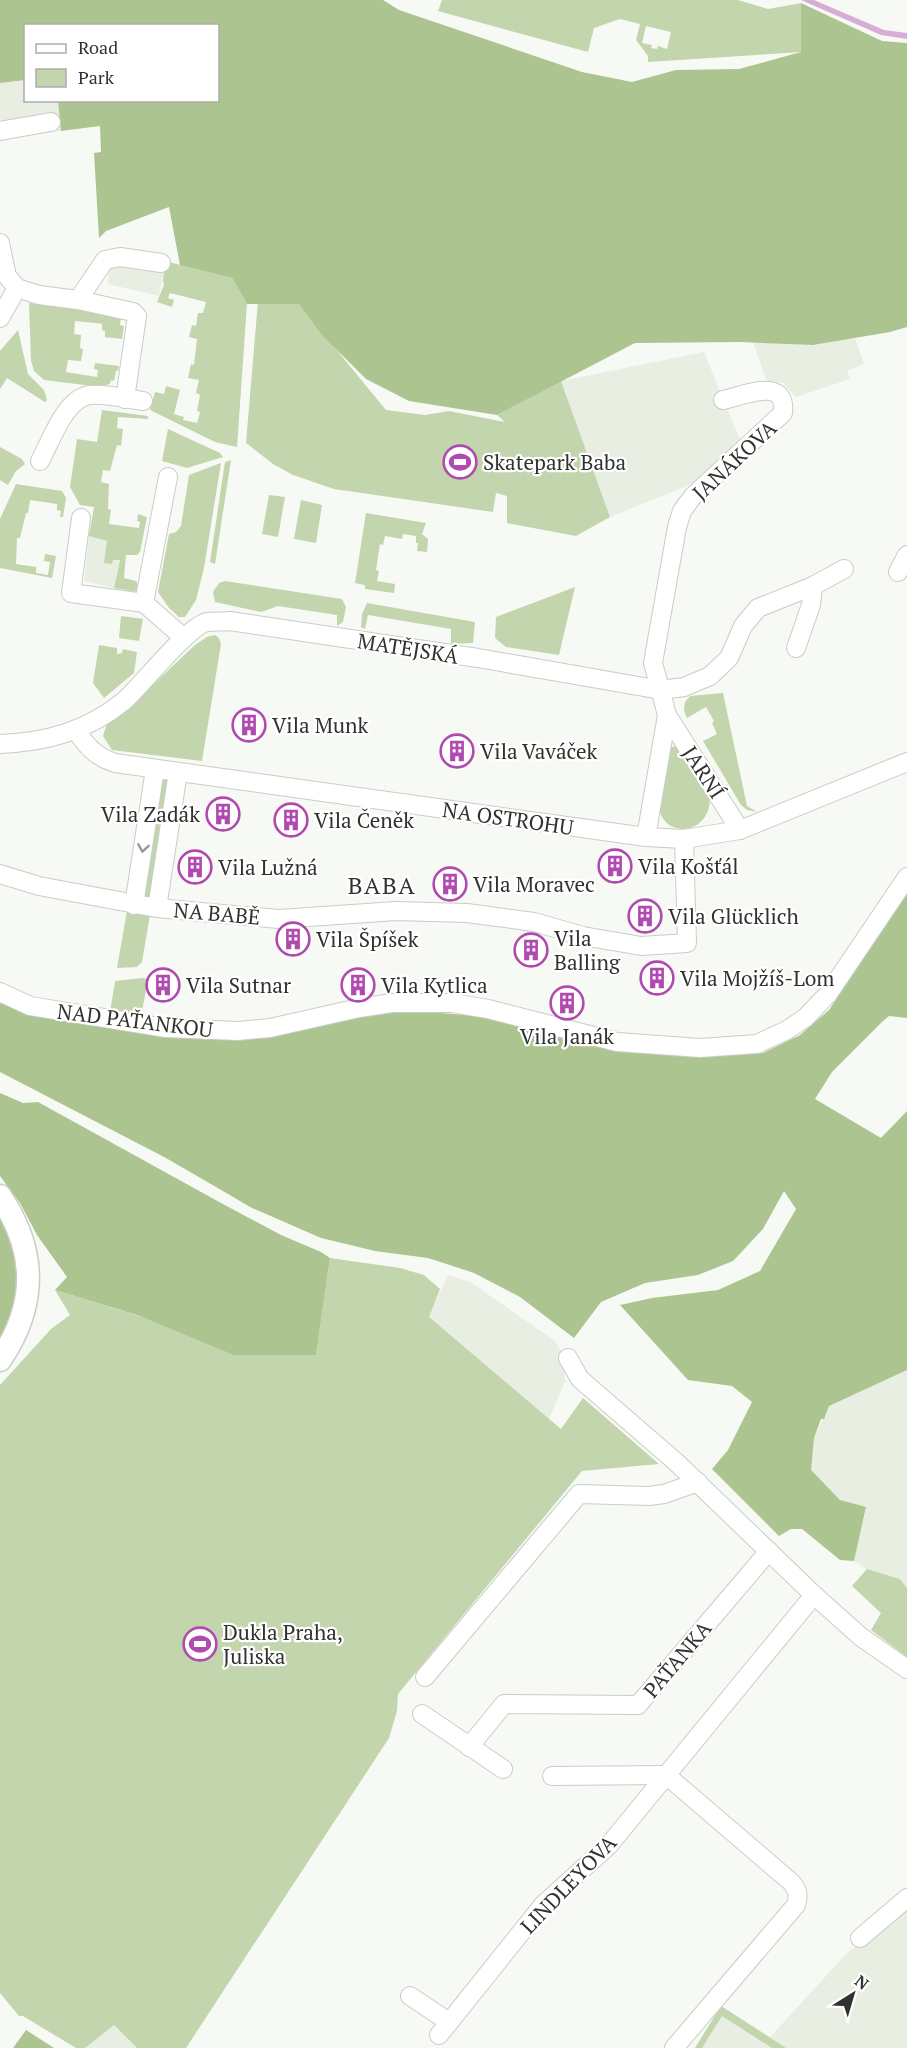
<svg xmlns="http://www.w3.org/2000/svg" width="907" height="2048" viewBox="0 0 907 2048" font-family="'PT Serif',serif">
	<rect width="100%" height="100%" fill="#f7faf4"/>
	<g fill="#e8eee2">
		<path d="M25 80 26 100 58 101 61 131 10 137 0 119V83Z"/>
		<path d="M109 263 164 269 159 296 108 284Z"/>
		<path d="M855 338 864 364 847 371 850 379 796 397 783 383 767 382 753 342 813 345Z"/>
		<path d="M704 352 740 440 694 483 610 517 561 381Z"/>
		<path d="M89 536 107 541V544L120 558 114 588 84 581Z"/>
		<path d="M448 1275 472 1283 555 1341 564 1358 565 1381 549 1419 428 1317Z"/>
		<path d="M907 1370V1588L900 1579 867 1569 854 1561 866 1508 840 1500 810 1470 814 1438 829 1406Z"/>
		<path d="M907 1905V2048H695L721 2006 770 2037 847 1953 889 1923Z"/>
		<path d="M114 2024 137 2048H85Z"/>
	</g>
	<g fill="#c2d5ad" fill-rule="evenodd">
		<path d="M442 0H738L768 9 801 3 802 52 648 62V56L636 40 640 24 620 19 594 28 588 52 438 11ZM646 26 671 32 667 49 658 46 657 49 651 48 652 45 642 43Z"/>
		<path d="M165 261 232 278 247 304 237 447 215 442 150 410 155 392 164 394 166 386 180 390 174 414 184 417 183 420 197 423 200 412 197 411 200 395 196 393 199 380 188 378 191 364 194 365 197 339 189 337 192 325 196 326 198 313H203L206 302 170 293 168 298 174 300 172 307 157 302 164 285 163 280Z"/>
		<path d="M259 289 299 304 386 410 425 415 449 411 505 422 497 415 561 381 610 517 576 536 507 523V496L496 493 493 512 334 489 293 475 273 464 246 443Z"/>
		<path d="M29 303 113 314 121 318 120 325 124 326 122 339 105 337V331L102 330V324H105L75 321 74 334 81 335 80 348 83 349 81 361 68 360 66 372 97 377 98 370 94 369 95 363 119 366 118 371H116L114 381 111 380 110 384 101 387 44 380 34 371 31 361Z"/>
		<path d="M18 330 28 374 44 390 47 400 45 402 7 378 0 389V351Z"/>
		<path d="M102 410 148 416V419L118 417 117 428 123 429 121 446 117 445 110 471 103 470 101 482 109 484 108 509 111 510 109 524 139 528 140 522 137 521 138 514 147 517 140 552 137 555H123H126L124 578 136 581 138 585V592L114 588 120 560H113L112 564 104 563 107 541 89 536 94 507 80 505 70 487 77 439 97 442Z"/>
		<path d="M168 429 220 453 223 457 187 468 162 461Z"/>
		<path d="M0 447 22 459 25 464 16 471 8 485 0 480Z"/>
		<path d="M231 460 215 564 210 562 225 462Z"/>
		<path d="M221 463 204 568 196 600 185 617H179L169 608 158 592 169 534 176 532 181 526 189 475Z"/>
		<path d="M16 484 62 491 66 498 63 517H60L61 511 57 510V504L30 500 28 513H26L20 538H17L16 564 36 567V573L48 575 50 562 44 561 45 554 56 556 52 578 0 568V519Z"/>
		<path d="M269 495 285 497 278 537 262 534Z"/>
		<path d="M301 500 322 505 316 543 294 539Z"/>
		<path d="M366 513 426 523 422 534 428 539 427 552 417 551 418 543H416V536L403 534 402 539 385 536 383 545 380 544 376 570 379 571 377 581 395 584 394 593 365 589V585L355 583Z"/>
		<path d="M225 581 342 599 346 607 343 622 337 626V615L278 606 261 612 215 602 213 592 219 583Z"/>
		<path d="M575 587 559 655 506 647 495 638 496 617Z"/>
		<path d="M367 603 475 622 473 643 451 644V629L368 615 365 629 361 627 362 614Z"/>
		<path d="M121 616 143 619 139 641 119 638Z"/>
		<path d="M215 635 219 638 221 644 202 761 112 750 103 736 107 723 127 709 195 645 207 637Z"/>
		<path d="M99 645 117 648V654L122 653 123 649 137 652 134 673 104 698 93 683Z"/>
		<path d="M723 693 747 806 757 812 747 810 741 805 703 741 717 734 712 723 714 721 706 707 687 718 684 710 685 702 690 696Z"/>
		<path d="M677 746 709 794C714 816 693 837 671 826 665 823 662 817 659 811L668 751 671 747Z"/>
		<path d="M165 778 168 780 150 899 142 897 162 779Z"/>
		<path d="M127 911 150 915 142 962 137 967 117 968Z"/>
		<path d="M142 978 148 979 141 1017 110 1012 115 981Z"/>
		<path d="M330 1258 400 1268 424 1275 440 1289 429 1317 561 1429 583 1398 659 1464 582 1471 398 1694 397 1711 389 1738 186 2048H137L114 2025 85 2048H76L23 2016H19L0 1993V1385L51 1329 70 1315 55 1290 139 1316 316 1355Z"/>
		<path d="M867 1569 900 1579 907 1588V1657L871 1630 881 1613 852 1586Z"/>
		<path d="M721 2006 786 2048H772L722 2016 702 2048H695Z"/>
	</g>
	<g fill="#abc490">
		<path d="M0 0H383L399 10 582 72 632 82 676 70 739 69 801 52V3L882 41 907 43V327L890 332 813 345 740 342 635 343 497 415 409 401 366 379 322 335 299 304H247L232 278 180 265 169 207 106 231 99 238 94 153 101 152 100 126 61 131 58 101 218 100V26H26L25 80 0 83Z"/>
		<path d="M907 894V1018L889 1016 883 1021 832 1072 815 1099 881 1138 907 1111V1370L829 1406 824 1419H821L814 1438 811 1470 840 1500 866 1507 854 1561 840 1560 802 1529H791L779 1536 712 1469 728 1450 752 1402 732 1386 688 1380 620 1305 652 1298 718 1290 760 1271 796 1209 784 1191 763 1229 733 1261 698 1275 645 1283 601 1302 574 1338 520 1297 474 1273 428 1258 375 1251 321 1238 252 1208 166 1158 0 1072V1003L27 1011 163 1037 382 1012 419 1011 476 1016 615 1048 693 1057 763 1053 800 1035 829 1010Z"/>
		<path d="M0 1093 23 1103 38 1102 221 1203 281 1235 321 1252 330 1258 316 1355H234L140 1316 55 1290 67 1277 37 1235 20 1203 0 1176Z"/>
		<path d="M0 1214 18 1262 16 1299 9 1322 0 1342Z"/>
		<path d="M26 2030 54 2048H13Z"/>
	</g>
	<path fill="#d8acd6" d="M801 0H814L884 30 907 33V39L881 35Z"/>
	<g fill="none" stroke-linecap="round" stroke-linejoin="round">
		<g stroke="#caccc7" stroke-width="20">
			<g id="minor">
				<path d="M0 131 51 122"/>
				<path d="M0 243 7 276 17 288 39 295 78 300 133 312 137 316 125 399"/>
				<path d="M78 300 105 260 120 257 161 263"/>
				<path d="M0 318 17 288"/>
				<path d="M723 400C745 395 787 376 783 413L693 496 682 511 677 527 653 663 667 715 740 830"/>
				<path d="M40 461C51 441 65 398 90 395 107 393 127 399 143 401"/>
				<path d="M168 477 144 603 184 638"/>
				<path d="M81 518 71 593 144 603"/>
				<path d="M898 572 907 555"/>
				<path d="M796 648 811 605 813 586"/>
				<path d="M76 730C86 746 96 757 115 763L646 837 684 839 740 830 907 762"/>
				<path d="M0 744C47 742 87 731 124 701 142 685 188 626 207 622 214 621 223 622 230 621L478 658 661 690 684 687 710 676 729 658 743 626 758 608 813 586 844 569"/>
				<path d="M646 837 667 715"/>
				<path d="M0 874 39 886 157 908 279 919 396 911 467 913 534 922 583 936 641 946 687 943 684 839"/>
				<path d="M134 905 155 769"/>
				<path d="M157 908 178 772"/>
				<path d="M0 992 30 1006 166 1028 238 1031 270 1028 359 1008 392 1003H452L488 1009 617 1042 700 1048 757 1044 787 1030 805 1018 828 994 907 877"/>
				<path d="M568 1358 580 1379 676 1462 814 1595 861 1637 907 1669"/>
				<path d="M425 1677 579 1494 649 1496 664 1494 698 1482"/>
				<path d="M422 1714 503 1769"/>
				<path d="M469 1747 504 1704 638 1705 769 1551"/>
				<path d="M666 1775 791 1882C798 1890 799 1895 796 1905L674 2048"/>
				<path d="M552 1776 666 1775"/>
				<path d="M860 1938 907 1898"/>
				<path d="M410 1996 449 2022"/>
				<path d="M439 2035 543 1905 609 1845 814 1595"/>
			</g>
		</g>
		<g stroke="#caccc7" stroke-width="25">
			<path id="tertiary" d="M0 1196C37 1251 38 1304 0 1360"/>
		</g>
		<use href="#minor" stroke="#fff" stroke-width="18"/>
		<use href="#tertiary" stroke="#fff" stroke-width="22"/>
	</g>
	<defs><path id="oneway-chevron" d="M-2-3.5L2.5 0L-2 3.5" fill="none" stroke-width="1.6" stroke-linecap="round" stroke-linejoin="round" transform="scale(1.5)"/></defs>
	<use stroke="#989898" href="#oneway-chevron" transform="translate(143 848) rotate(99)"/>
	<defs>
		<g id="stadium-ring" transform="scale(1.725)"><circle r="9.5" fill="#fff" stroke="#b04aaf" stroke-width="1.5"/><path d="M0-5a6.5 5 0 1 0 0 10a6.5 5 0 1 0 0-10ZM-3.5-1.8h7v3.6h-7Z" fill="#b04aaf"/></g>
		<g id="building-ring" transform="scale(1.725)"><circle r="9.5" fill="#fff" stroke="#b04aaf" stroke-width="1.5"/><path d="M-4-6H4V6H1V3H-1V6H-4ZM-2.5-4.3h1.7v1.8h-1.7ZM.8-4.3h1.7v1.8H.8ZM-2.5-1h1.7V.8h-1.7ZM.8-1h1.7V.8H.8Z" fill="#b04aaf"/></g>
	</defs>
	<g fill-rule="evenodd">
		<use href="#stadium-ring" x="460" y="462"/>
		<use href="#building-ring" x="249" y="725"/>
		<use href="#building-ring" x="457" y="751"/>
		<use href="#building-ring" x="223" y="814"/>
		<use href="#building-ring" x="291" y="820"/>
		<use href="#building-ring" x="615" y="866"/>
		<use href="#building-ring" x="195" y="867"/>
		<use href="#building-ring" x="450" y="884"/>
		<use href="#building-ring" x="645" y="916"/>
		<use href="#building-ring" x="293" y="939"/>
		<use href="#building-ring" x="531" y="950"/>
		<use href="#building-ring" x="657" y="978"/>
		<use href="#building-ring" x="163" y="985"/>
		<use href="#building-ring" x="358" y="985"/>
		<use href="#building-ring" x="567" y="1003"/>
		<use href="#stadium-ring" x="200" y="1644"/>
	</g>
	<g text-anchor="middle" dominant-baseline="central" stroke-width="4.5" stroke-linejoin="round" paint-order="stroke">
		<g font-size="21" fill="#313230" stroke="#fff">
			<text transform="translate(734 460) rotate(-43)">JANÁKOVA</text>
			<text transform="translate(408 648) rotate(9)">MATĚJSKÁ</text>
			<text transform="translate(704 772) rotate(57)">JARNÍ</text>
			<text transform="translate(508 818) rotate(8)">NA OSTROHU</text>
			<text transform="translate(217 913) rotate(5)">NA BABĚ</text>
			<text transform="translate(135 1020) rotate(7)">NAD PAŤANKOU</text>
			<text transform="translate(677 1659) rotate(-50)">PAŤANKA</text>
			<text transform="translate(568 1884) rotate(-46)">LINDLEYOVA</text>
		</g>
		<g font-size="21" fill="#313230" stroke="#fff" text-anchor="start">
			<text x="483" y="462">Skatepark Baba</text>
			<text x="272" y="725">Vila Munk</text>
			<text x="480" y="751">Vila Vaváček</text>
			<text x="200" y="814" text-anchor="end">Vila Zadák</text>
			<text x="314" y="820">Vila Čeněk</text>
			<text x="638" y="866">Vila Košťál</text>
			<text x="218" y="867">Vila Lužná</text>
			<text x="473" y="884">Vila Moravec</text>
			<text x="668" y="916">Vila Glücklich</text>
			<text x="554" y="938">Vila<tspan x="554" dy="24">Balling</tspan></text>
			<text x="316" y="939">Vila Špíšek</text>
			<text x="680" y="978">Vila Mojžíš-Lom</text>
			<text x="186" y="985">Vila Sutnar</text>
			<text x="381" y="985">Vila Kytlica</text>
			<text x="567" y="1036" text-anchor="middle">Vila Janák</text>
			<text x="223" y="1632">Dukla Praha,<tspan x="223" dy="24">Juliska</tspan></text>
		</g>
		<g font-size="24" letter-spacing="1.5" fill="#313230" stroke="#fff">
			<text x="382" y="885">BABA</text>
		</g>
	</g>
	<rect x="24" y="24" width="195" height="78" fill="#ffffff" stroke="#adadac" stroke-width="1.5"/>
	<rect x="36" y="44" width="30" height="9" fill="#ffffff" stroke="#adadac" stroke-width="1.5"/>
	<text x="78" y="54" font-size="18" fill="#313230">Road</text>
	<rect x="36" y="69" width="30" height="18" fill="#c2d5ad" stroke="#adadac" stroke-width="1.5"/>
	<text x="78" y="84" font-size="18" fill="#313230">Park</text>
	<g transform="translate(853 1994) rotate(37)" stroke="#ffffff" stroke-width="4.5" paint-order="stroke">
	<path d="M0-4.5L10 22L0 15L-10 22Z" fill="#313230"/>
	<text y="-9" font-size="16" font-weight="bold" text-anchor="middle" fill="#313230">N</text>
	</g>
</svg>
